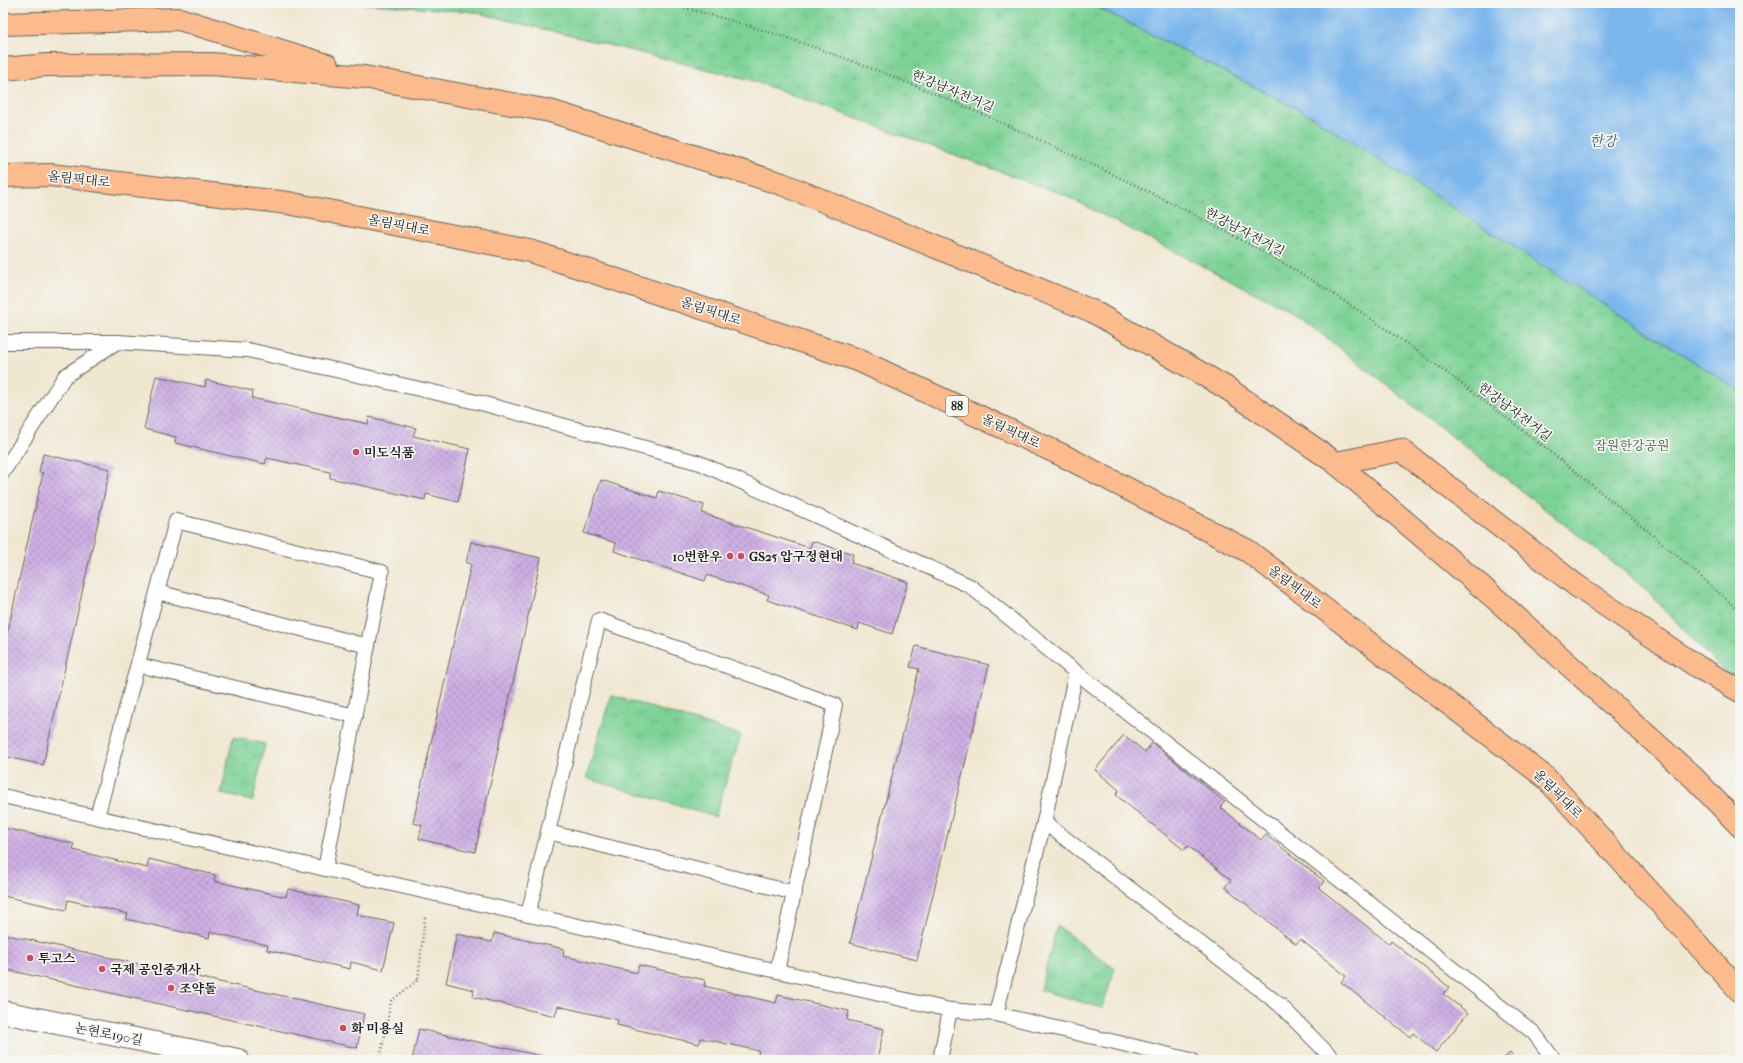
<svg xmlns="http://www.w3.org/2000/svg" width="1743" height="1063" viewBox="0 0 1743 1063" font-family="'IM FELL French Canon','Noto Serif KR',serif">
	<defs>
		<pattern id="park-tufts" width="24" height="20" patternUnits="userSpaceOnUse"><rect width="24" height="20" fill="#7cd295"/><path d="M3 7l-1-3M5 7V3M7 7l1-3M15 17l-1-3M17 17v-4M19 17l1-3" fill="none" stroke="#6bb480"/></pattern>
		<pattern id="building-cross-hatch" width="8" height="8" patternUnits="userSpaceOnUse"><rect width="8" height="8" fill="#ceafe4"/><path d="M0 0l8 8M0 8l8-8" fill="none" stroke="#b096c3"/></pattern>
	</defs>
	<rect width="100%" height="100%" fill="#f6f6f2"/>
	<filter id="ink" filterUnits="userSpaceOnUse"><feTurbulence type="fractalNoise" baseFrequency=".025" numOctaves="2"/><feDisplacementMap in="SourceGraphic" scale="8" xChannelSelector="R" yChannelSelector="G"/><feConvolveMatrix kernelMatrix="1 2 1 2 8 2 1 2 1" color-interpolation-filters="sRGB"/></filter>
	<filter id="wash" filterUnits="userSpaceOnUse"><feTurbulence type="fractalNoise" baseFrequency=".012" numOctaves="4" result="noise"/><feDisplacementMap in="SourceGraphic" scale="16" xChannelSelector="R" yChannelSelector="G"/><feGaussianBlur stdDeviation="0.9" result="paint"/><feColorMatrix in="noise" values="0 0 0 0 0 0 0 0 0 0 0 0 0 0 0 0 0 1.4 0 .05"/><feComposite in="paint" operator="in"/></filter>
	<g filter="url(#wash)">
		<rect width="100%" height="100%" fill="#f0e7d1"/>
		<g fill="url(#park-tufts)" stroke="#4c7758">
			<path d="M355 3H1089L1308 114 1740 390V689L1639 583 1296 314 1064 195 751 80 474 12Z"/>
			<path d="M611 695 741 735 715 817 586 778Z"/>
			<path d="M233 737 265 744 253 801 221 794Z"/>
			<path d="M1057 926 1115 969 1102 1008 1040 990Z"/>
		</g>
		<path fill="#7ab6ec" stroke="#4b6984" d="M1089 3H1740V391L1573 285 1308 114Z"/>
		<g id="blocks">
			<g fill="url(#building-cross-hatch)">
				<path d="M156 376 205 387 206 380 253 391 252 398 368 424 369 417 416 428 413 436 470 449 458 502 426 494 425 500 330 478V472L267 458 265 464 175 443 176 437 144 429Z"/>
				<path d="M43 454 110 469 43 765 3 756V652L43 473 39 472Z"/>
				<path d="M601 480 657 498 659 491 704 505 702 513 810 548 812 541 853 554 851 563 908 582 892 634 859 623 858 630 767 600 769 595 707 575 705 581 614 551 616 543 584 533Z"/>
				<path d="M471 542 541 558 475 852 419 839 422 825 413 823 471 564 466 563Z"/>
				<path d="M916 646 989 665 917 960 850 943 919 669 910 667Z"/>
				<path d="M1124 735 1145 752 1152 743 1225 802 1220 807 1261 840 1266 835 1324 881 1319 888 1389 944 1391 941 1449 987 1443 994 1468 1013 1436 1052 1413 1033 1410 1037 1341 982 1346 976 1300 939 1296 944 1225 887 1231 880 1188 846 1184 850 1116 795 1119 790 1095 770Z"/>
				<path d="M4 828 74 844 73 850 147 868 149 859 215 875 214 881 286 897 288 889 359 905 357 915 394 923 383 970 351 962 350 969 267 950 268 945 210 932 209 938 126 919 128 914 68 900 66 910 3 896V834Z"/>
				<path d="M494 933 564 949 563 956 637 973 639 965 705 980 704 986 776 1003 778 995 849 1011 847 1020 884 1029 877 1060H777L758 1055 759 1051 701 1038 699 1044 617 1025 618 1020 558 1006 555 1016 473 997 474 990 446 983 457 934 492 942Z"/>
				<path d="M3 934 364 1014 357 1048 3 969Z"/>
				<path d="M419 1029 555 1059V1060H412Z"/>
				<path d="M1510 1053 1516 1060H1502Z"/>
				<path d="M3 1056 18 1059V1060H3Z"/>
			</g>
		</g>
	</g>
	<g filter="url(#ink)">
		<use href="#blocks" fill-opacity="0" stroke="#66635b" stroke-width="1"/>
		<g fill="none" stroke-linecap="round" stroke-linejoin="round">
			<g stroke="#66635b" stroke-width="16">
				<g id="service">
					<path d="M3 342H117"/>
					<path d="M3 472 65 376 117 342 248 350 481 403 700 463 970 586 1076 672 1044 822 996 1014 950 1010 940 1060"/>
					<path d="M157 592 368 646"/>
					<path d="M138 665 355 716"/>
					<path d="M1076 672 1534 1033 1554 1060"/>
					<path d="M3 796 950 1010"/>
					<path d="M97 817 176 521 382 572 325 869"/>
					<path d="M1044 822 1280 1005 1334 1060"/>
					<path d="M548 832 795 893"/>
					<path d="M528 915 599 620 835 705 777 971"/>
					<path d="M996 1014 1191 1060"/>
				</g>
			</g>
			<g stroke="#66635b" stroke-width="24">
				<path id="minor" d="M3 1012 238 1060"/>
			</g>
			<g stroke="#66635b" stroke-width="24">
				<g id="trunk">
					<path d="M3 24 179 19 327 65"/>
					<path d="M3 69 47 65 212 64 364 77 550 111 782 184 1092 311 1225 387 1336 463 1497 600 1694 778 1740 826"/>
					<path d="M3 176 51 175 288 203 530 251 858 360 1062 455 1248 551 1545 777 1740 991"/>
					<path d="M1336 463 1401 450 1577 586 1698 667 1740 691"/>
				</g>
			</g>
			<g stroke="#66635b" stroke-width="2.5" stroke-dasharray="1 3" stroke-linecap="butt">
				<path d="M665 3C789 33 909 80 1024 133 1110 172 1195 213 1276 259 1356 305 1431 360 1504 416 1585 478 1665 543 1740 612"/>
				<path d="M380 1060 391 1001 418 980 425 916"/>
			</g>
			<use href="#service" stroke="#fff" stroke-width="14"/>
			<use href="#minor" stroke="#fff" stroke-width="22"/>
			<use href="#trunk" stroke="#fbbb8d" stroke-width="22"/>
		</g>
	</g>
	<g fill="#d1495b" stroke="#f6f6f2" stroke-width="1.5">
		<circle cx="356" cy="452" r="4"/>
		<circle cx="730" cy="556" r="4"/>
		<circle cx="741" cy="556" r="4"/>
		<circle cx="30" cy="958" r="4"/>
		<circle cx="102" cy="969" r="4"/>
		<circle cx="171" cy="988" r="4"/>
		<circle cx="343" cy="1028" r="4"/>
	</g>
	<g text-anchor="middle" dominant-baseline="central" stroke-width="3.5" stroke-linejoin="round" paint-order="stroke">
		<rect fill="#f6f6f2" stroke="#5d5d5c" stroke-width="1" x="946" y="396" width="22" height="20" rx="3"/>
		<g font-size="12" font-weight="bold" fill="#1c1c1c">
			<text x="957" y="406">88</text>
		</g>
		<g font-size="13" fill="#1c1c1c" stroke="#f6f6f2">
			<text transform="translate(953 91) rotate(23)">한강남자전거길</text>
			<text transform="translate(79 179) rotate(6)">올림픽대로</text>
			<text transform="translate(399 225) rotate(11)">올림픽대로</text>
			<text transform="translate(1245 232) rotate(28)">한강남자전거길</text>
			<text transform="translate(711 311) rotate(18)">올림픽대로</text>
			<text transform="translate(1515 412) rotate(37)">한강남자전거길</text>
			<text transform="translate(1011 431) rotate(25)">올림픽대로</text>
			<text transform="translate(1295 587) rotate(37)">올림픽대로</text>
			<text transform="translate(1558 794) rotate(45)">올림픽대로</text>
			<text transform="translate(109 1034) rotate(11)">논현로190길</text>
		</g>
		<g font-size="13" fill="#3e5c46" stroke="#f6f6f2">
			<text x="1632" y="445">잠원한강공원</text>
		</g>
		<g font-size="13" font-weight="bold" fill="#1c1c1c" stroke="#f6f6f2" text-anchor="start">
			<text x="364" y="452">미도식품</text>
			<text x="722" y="556" text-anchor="end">10번한우</text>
			<text x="749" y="556">GS25 압구정현대</text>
			<text x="38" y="958">투고스</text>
			<text x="110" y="969">국제 공인중개사</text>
			<text x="179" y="988">조약돌</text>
			<text x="351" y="1028">화 미용실</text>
		</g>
		<g font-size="14" font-style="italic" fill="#425a6f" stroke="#f6f6f2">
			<text x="1603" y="141">한강</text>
		</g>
	</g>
	<rect width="1743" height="1063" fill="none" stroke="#f6f6f2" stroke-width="16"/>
</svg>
